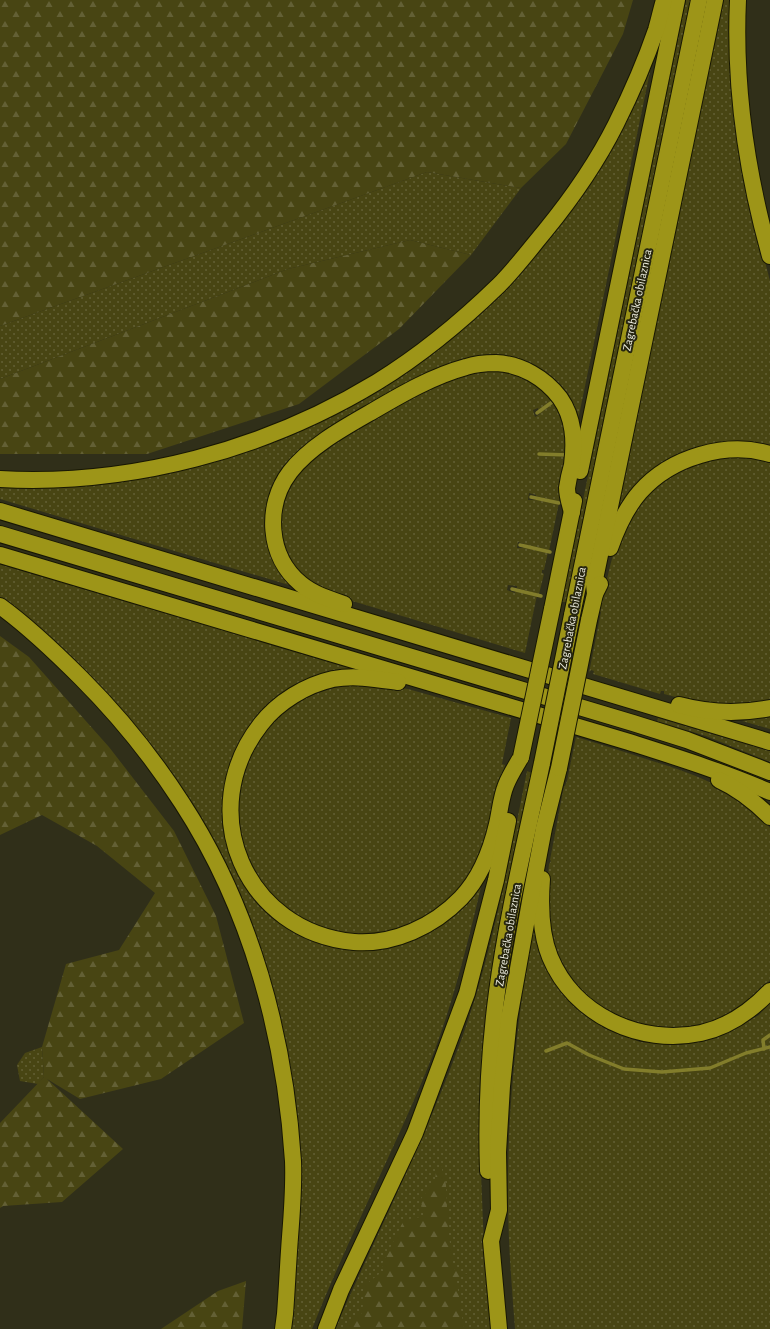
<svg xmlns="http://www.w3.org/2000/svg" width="770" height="1329" viewBox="0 0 770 1329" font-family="'Alegreya Sans',sans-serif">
	<defs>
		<pattern id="grass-dots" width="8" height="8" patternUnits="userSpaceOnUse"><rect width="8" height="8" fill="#484513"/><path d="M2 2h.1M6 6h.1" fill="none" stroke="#636035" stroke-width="1.8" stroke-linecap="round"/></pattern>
		<pattern id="forest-firs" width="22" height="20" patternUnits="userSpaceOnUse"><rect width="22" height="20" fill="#484513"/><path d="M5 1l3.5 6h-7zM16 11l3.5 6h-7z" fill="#636035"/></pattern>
	</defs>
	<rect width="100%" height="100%" fill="#302f19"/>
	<g fill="url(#grass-dots)">
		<path d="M686 0H691L567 602H562Z"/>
		<path d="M723 0H730L751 208 770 281V446C728 434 674 451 642 479 633 487 626 498 618 507Z"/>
		<path d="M652 62 578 420 570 401 481 357 286 466 275 480 268 503 290 584 289 585 0 499V486L76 484 316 421 521 270Z"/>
		<path d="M427 172 521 188 471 255 410 240 288 269 0 379V326Z"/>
		<path d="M490 370C522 372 531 378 553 400L539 411 538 408 533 410 535 417 540 414V412L554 401 556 404 566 428 567 455 551 454 567 456 559 502 536 496V495L529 493 528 500H536L537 499 559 503 549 551 524 545V544L518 542 517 548H523L524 546 548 552 544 570H542V573L544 574 539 594 517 588V586L508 585 507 590 515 593 516 590 537 595 525 653 339 597 305 580 289 560 279 530 282 500 296 475 312 458 334 442 368 422 432 387 473 372Z"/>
		<path d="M735 456 770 460V701L725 706 687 700 664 694V691H661L660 694 593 674 594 671 591 670 589 673 601 612 599 611C605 592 608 571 614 552 628 507 660 475 705 461 715 458 726 457 735 456Z"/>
		<path d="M0 562 354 668V669C332 679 310 689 288 699 280 702 269 705 263 710 247 726 237 743 230 764 202 848 259 937 346 947 352 948 358 949 364 949 372 949 380 946 388 945 404 941 419 938 434 930 452 919 465 902 479 886L481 887C468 942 454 999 434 1052 397 1146 349 1235 312 1329H289L296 1255 279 1020 177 783 0 599Z"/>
		<path d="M347 685 387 686 408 689 511 718 502 764 505 765C496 805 488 848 464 882 422 939 344 951 287 909 246 880 230 822 242 775 243 769 247 763 249 758 268 714 302 694 347 685Z"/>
		<path d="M770 716V729L742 721Z"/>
		<path d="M658 718 770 751V762L706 736 657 721Z"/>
		<path d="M576 737C599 744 623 751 646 759 691 773 741 789 770 828V980C765 986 759 991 753 997 748 1000 744 1005 739 1009 726 1018 707 1024 691 1026 634 1034 582 1007 558 954 546 928 546 892 549 864L551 861 550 860 564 786H565L567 781Z"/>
		<path d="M527 771 532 773 480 1145 483 1224 491 1329H335C378 1231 427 1136 463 1035 493 950 509 860 527 771Z"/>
		<path d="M533 921 535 935 542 958 552 979 574 1006 604 1028 640 1042 681 1045 724 1035 759 1015 770 1003V1329H515C511 1278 507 1226 508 1174 509 1089 520 1005 533 921Z"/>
		<path d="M42 1047 44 1077 38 1084 20 1081 17 1065 25 1053Z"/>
	</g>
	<g fill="url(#forest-firs)">
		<path d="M0 0H633L623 34 566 144 521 188 427 172 0 326Z"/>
		<path d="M410 240 471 255 399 329 299 404 147 454H0V379L288 269Z"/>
		<path d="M0 636 29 657 109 747 174 831 216 916 244 1023 161 1079 80 1099 47 1079 123 1149 62 1202 3 1206 0 1208V1123L44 1077 42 1047 66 964 119 950 155 893 97 846 42 815 0 835Z"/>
		<path d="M441 1165 446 1185 448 1230 454 1269 472 1276 456 1277 464 1329H342L343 1327 348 1328 351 1319 362 1313 365 1285 383 1271 382 1264 404 1220 426 1216 420 1200 435 1181 436 1171Z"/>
		<path d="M246 1281 242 1329H161L218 1291Z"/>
	</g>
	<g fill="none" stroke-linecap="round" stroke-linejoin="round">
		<g stroke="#827d2b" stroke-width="3.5">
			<path d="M537 413 555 400"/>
			<path d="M539 454 568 455"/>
			<path d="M531 497 559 503"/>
			<path d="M520 545 550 552"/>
			<path d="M512 589 541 596"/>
			<path d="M764 1049 763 1040 770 1035"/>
			<path d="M546 1051 567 1043 589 1055 624 1069 662 1072 710 1068 746 1053 770 1047"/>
		</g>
		<g stroke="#181703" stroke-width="18">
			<g id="highway">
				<path d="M738 0C734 86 747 174 770 256"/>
				<path d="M580 471 677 0"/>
				<path d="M0 479C131 486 265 450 377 382 421 355 462 321 499 285 515 269 530 249 545 231 572 198 597 162 616 124 631 94 645 62 656 30 659 20 661 10 664 0"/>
				<path d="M0 511 770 742"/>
				<path d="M0 534 633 723 687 740 770 772"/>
				<path d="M610 548C617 528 626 508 640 492 671 457 726 441 770 454"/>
				<path d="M0 555 629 742C676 757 724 772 770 792"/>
				<path d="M595 594 594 584 715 0"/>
				<path d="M344 604C329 599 313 594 301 584 267 556 265 505 290 472 310 446 345 427 373 411 402 394 433 376 466 367 475 364 485 363 496 363 521 364 545 378 560 398 574 418 575 441 572 465 570 472 568 481 567 488 567 496 570 505 572 512"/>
				<path d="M0 606C29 627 55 652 81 678 119 716 153 758 182 803 251 909 285 1036 293 1161 294 1186 292 1212 290 1237 288 1263 287 1288 285 1314L283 1329"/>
				<path d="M552 609 574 501"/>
				<path d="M572 615 699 0"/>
				<path d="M589 620 595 594 600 584"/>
				<path d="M398 682C377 679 355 675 333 679 306 685 278 702 261 724 193 811 245 932 354 942 394 945 434 926 461 898 480 878 491 850 497 824 500 811 501 797 506 785 510 775 516 766 521 757"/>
				<path d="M679 705C709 713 740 714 770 708"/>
				<path d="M719 780C739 789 755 802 770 817"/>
				<path d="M542 879C540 905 540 932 550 957 574 1015 640 1046 701 1033 728 1027 751 1011 770 991"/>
				<path d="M488 1171C486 1112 489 1052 497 992 507 916 526 839 542 763"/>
				<path d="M326 1329 341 1290 415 1133 467 993 496 880 508 821"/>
				<path d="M499 1329 491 1241 499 1210 498 1152 502 1086 509 1019 531 896 544 828 559 768"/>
			</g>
		</g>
		<use href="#highway" stroke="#9d9518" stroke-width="16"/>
		<g stroke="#181703" stroke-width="18" stroke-linecap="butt">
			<g id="highway-bridge">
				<path d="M521 757 552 609"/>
				<path d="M542 763 572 615"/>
				<path d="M559 768 589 620"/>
			</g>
		</g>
		<use href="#highway-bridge" stroke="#9d9518" stroke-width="16"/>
	</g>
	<g text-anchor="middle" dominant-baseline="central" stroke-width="4" stroke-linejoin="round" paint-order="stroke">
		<g font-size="12" fill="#efefe1" stroke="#26250f">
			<text transform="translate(637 300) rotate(-78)">Zagrebačka obilaznica</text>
			<text transform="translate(572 618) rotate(-79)">Zagrebačka obilaznica</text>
			<text transform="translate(508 935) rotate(-80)">Zagrebačka obilaznica</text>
		</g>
	</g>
</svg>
